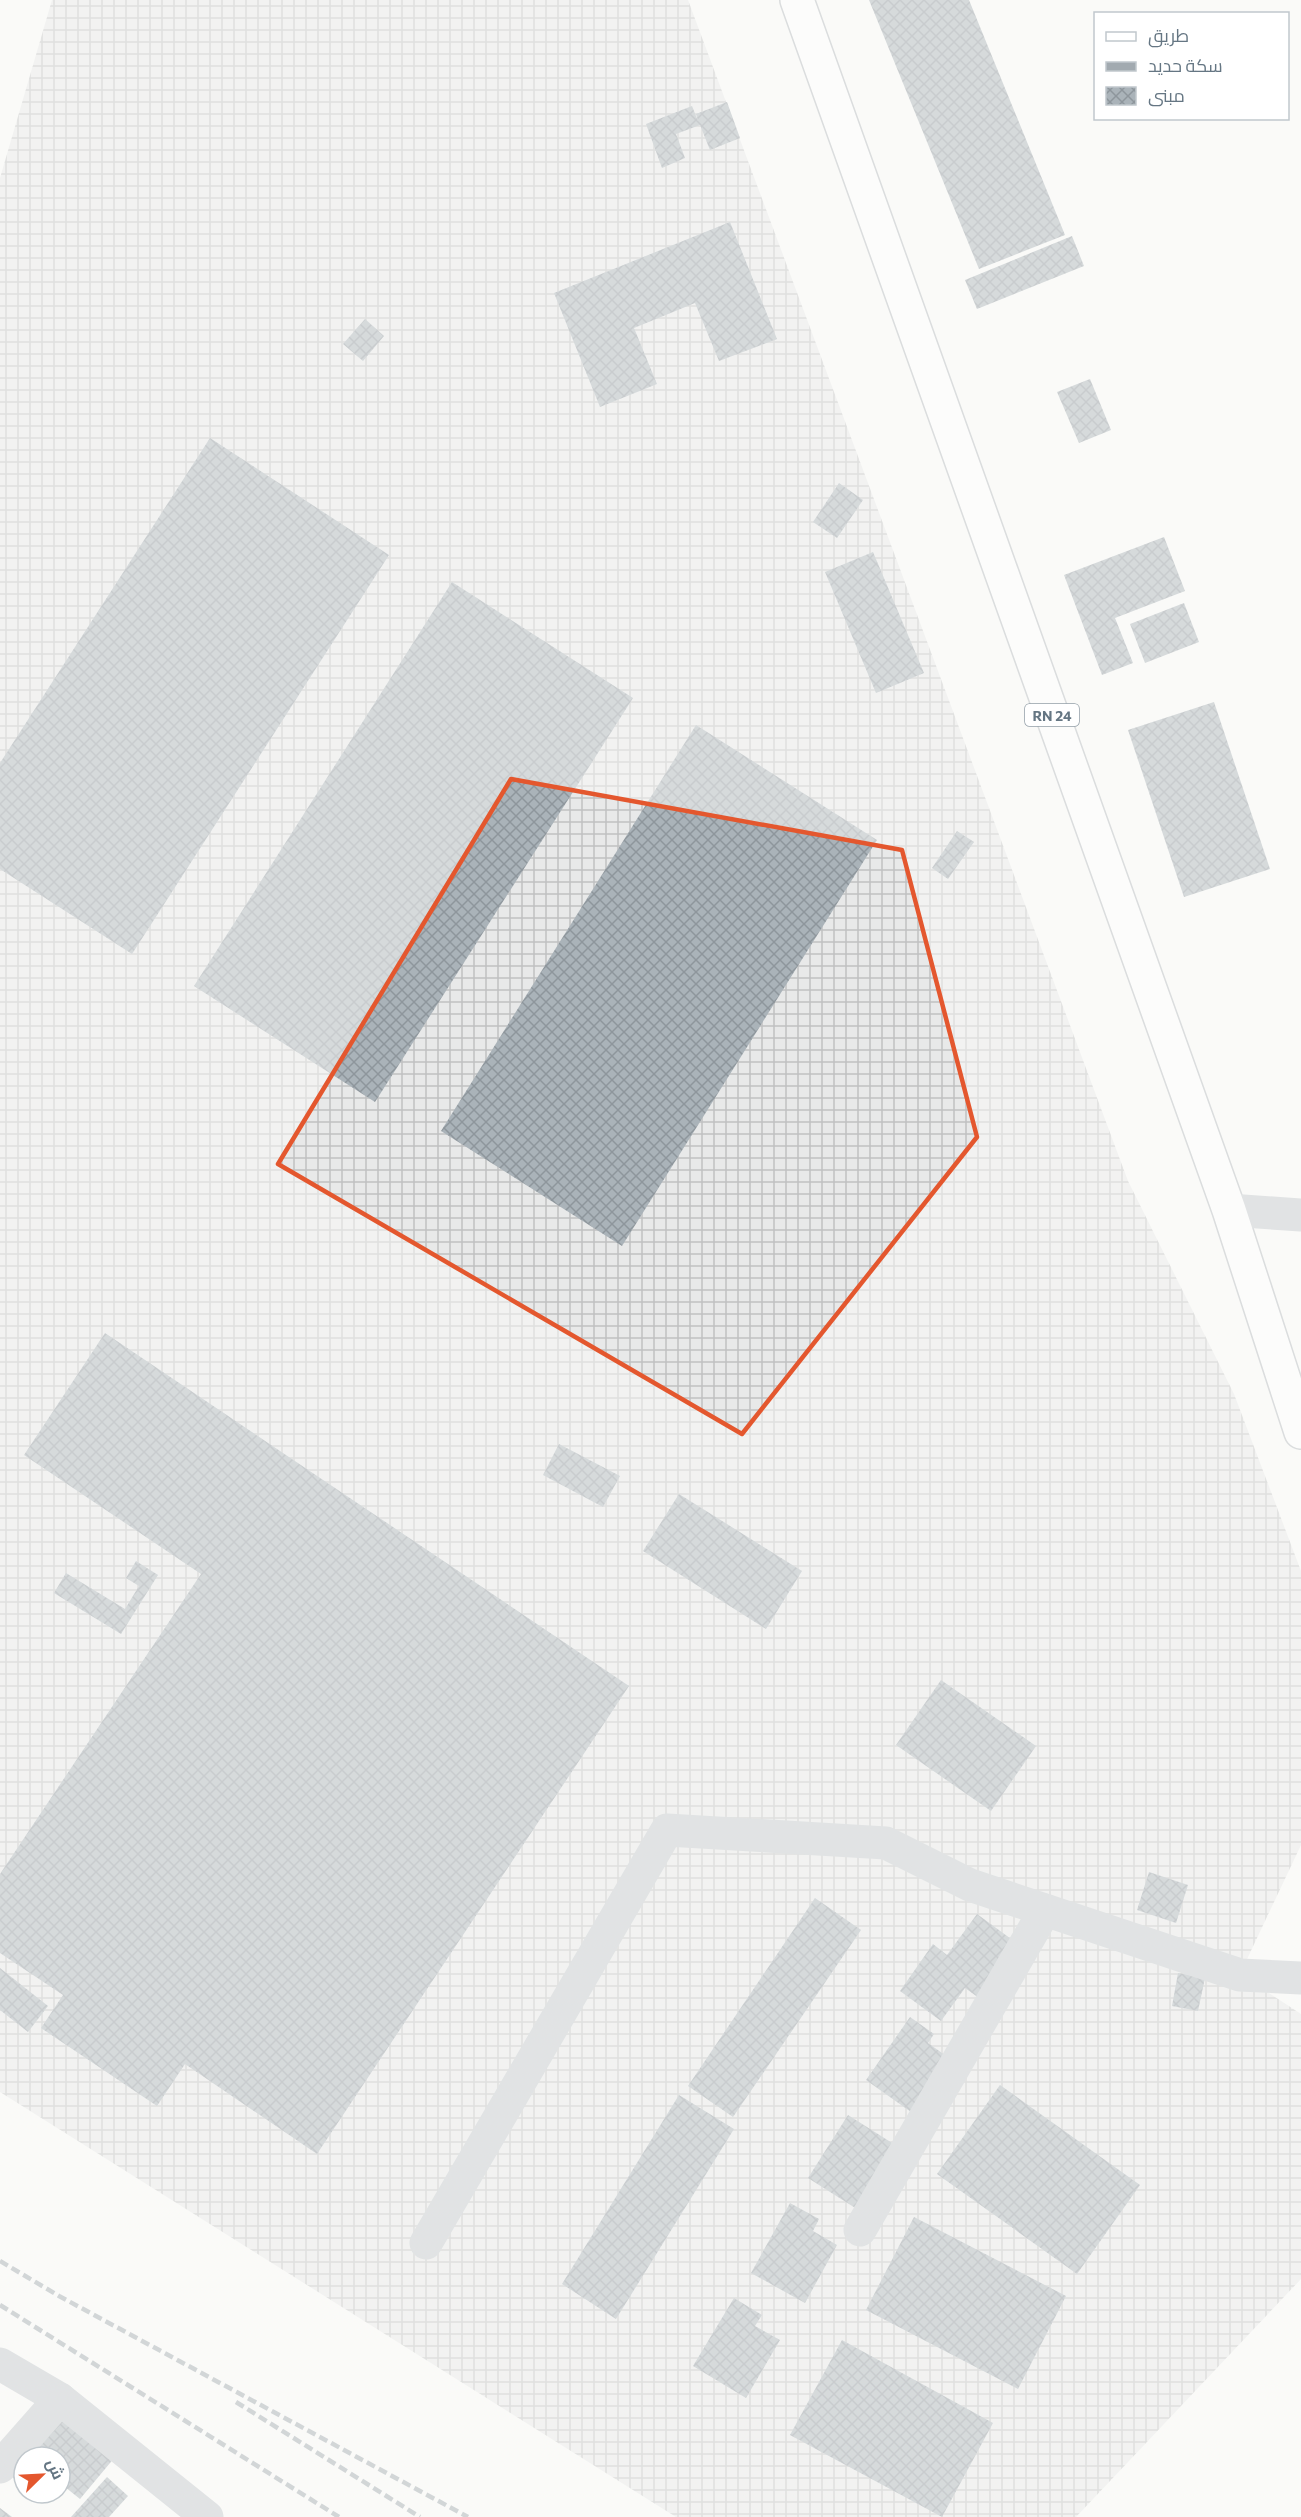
<svg xmlns="http://www.w3.org/2000/svg" width="1301" height="2517" viewBox="0 0 1301 2517" font-family="Commissioner,Cairo,sans-serif">
	<defs>
		<pattern id="industrial-grid" width="8" height="8" patternUnits="userSpaceOnUse" patternTransform="scale(1.5)"><rect width="8" height="8" fill="#e8e9e9"/><path d="M0 4h8M4 0v8" fill="none" stroke="#c0c1c2"/></pattern>
		<pattern id="building-cross-hatch" width="8" height="8" patternUnits="userSpaceOnUse" patternTransform="scale(1.5)"><rect width="8" height="8" fill="#aab3b9"/><path d="M0 0l8 8M0 8l8-8" fill="none" stroke="#8e969c"/></pattern>
	</defs>
	<rect width="100%" height="100%" fill="#fafaf8"/>
	<path fill="url(#industrial-grid)" d="M52 0H688L1128 1181 1234 1394 1301 1571V1845L1240 1974 1301 2014V2279L1076 2517H676L0 2092V178Z"/>
	<g fill="url(#building-cross-hatch)">
		<path d="M869 0H969L1065 235 979 269Z"/>
		<path d="M727 102 740 138 710 150 700 125 676 134 685 158 662 168 646 124 692 106 698 121 696 114Z"/>
		<path d="M730 222 777 339 719 361 695 303 634 328 657 384 600 407 554 293Z"/>
		<path d="M1072 236 1084 266 977 309 965 280Z"/>
		<path d="M365 319 384 336 363 361 343 344Z"/>
		<path d="M1090 379 1111 430 1079 443 1057 392Z"/>
		<path d="M210 438 389 555 132 954 0 869V763Z"/>
		<path d="M839 483 863 500 837 538 813 522Z"/>
		<path d="M1164 537 1185 591 1115 618 1133 663 1102 675 1064 575Z"/>
		<path d="M873 552 924 673 876 693 825 572Z"/>
		<path d="M452 582 633 698 375 1102 194 986Z"/>
		<path d="M1184 603 1199 642 1145 663 1130 624Z"/>
		<path d="M1214 702 1270 869 1184 897 1128 730Z"/>
		<path d="M696 725 877 840 622 1246 441 1131Z"/>
		<path d="M957 831 974 842 948 879 932 868Z"/>
		<path d="M105 1333 629 1686 317 2154 185 2064 157 2106 41 2028 63 1995 0 1953V1874L201 1574 24 1455Z"/>
		<path d="M559 1444 620 1476 603 1507 543 1475Z"/>
		<path d="M679 1494 802 1571 766 1629 643 1551Z"/>
		<path d="M136 1561 158 1575 121 1634 54 1593 66 1573 125 1609 139 1586 126 1578Z"/>
		<path d="M941 1680 1036 1746 991 1811 896 1745Z"/>
		<path d="M1149 1872 1188 1885 1176 1923 1137 1910Z"/>
		<path d="M815 1898 861 1930 733 2117 688 2086Z"/>
		<path d="M977 1914 1018 1944 979 1998 965 1988 941 2021 900 1991 933 1944 947 1955Z"/>
		<path d="M0 1968 48 2006 28 2032 0 2010Z"/>
		<path d="M1178 1973 1205 1978 1198 2011 1172 2006Z"/>
		<path d="M910 2017 934 2034 928 2043 956 2063 918 2117 866 2080Z"/>
		<path d="M1000 2085 1140 2185 1077 2274 937 2174Z"/>
		<path d="M679 2095 734 2129 616 2319 562 2284Z"/>
		<path d="M848 2115 900 2148 860 2211 808 2178Z"/>
		<path d="M790 2203 819 2219 813 2231 837 2245 805 2303 751 2273Z"/>
		<path d="M914 2217 1066 2296 1018 2389 866 2310Z"/>
		<path d="M734 2298 762 2315 755 2326 780 2340 746 2398 693 2366Z"/>
		<path d="M842 2340 993 2423 942 2517 790 2435Z"/>
		<path d="M57 2409 115 2457 80 2499 60 2483V2457H24V2487L5 2471Z"/>
		<path d="M107 2477 128 2496 109 2517H71Z"/>
		<path d="M31 2493H46L40 2500Z"/>
		<path d="M0 2508 12 2517H0Z"/>
	</g>
	<g fill="none" stroke-linecap="round" stroke-linejoin="round">
		<g stroke="#b5babe" stroke-width="36">
			<path id="major" d="M797 0 1229 1210 1301 1432"/>
		</g>
		<g stroke="#c3c8cc" stroke-width="33">
			<path d="M1229 1210 1301 1215"/>
			<path d="M860 2230 1045 1910"/>
			<path d="M426 2243 667 1830 886 1843 970 1885 1240 1975 1301 1978"/>
			<path d="M0 2364 60 2399 207 2517"/>
			<path d="M0 2467 60 2399"/>
		</g>
		<use href="#major" stroke="#fff" stroke-width="33"/>
		<g stroke="#a2aab0" stroke-width="4.5" stroke-dasharray="9 4.5" stroke-linecap="butt">
			<path d="M0 2261 59 2296 468 2517"/>
			<path d="M0 2305 339 2517"/>
			<path d="M236 2402 420 2517"/>
		</g>
	</g>
	<path d="M0 0H1301V2517H0ZM511 779 902 850 977 1137 742 1434 278 1164Z" fill="#fafaf8" fill-opacity=".55" fill-rule="evenodd"/>
	<path fill="none" stroke="#e4572e" stroke-width="4.5" stroke-linejoin="round" d="M511 779 902 850 977 1137 742 1434 278 1164Z"/>
	<g text-anchor="middle" dominant-baseline="central" stroke-width="6" stroke-linejoin="round" paint-order="stroke">
		<rect fill="#fff" stroke="#939fa8" stroke-width="1.5" x="1025" y="704" width="54" height="22" rx="4.5"/>
		<g font-size="14" font-weight="bold" fill="#657683">
			<text x="1052" y="715">RN 24</text>
		</g>
	</g>
	<rect x="1094" y="12" width="195" height="108" fill="#ffffff" stroke="#c1c8cd" stroke-width="1.5"/>
	<rect x="1106" y="32" width="30" height="9" fill="#ffffff" stroke="#c1c8cd" stroke-width="1.5"/>
	<text x="1148" y="42" font-size="18" fill="#657683">طريق</text>
	<rect x="1106" y="62" width="30" height="9" fill="#a2aab0" stroke="#c1c8cd" stroke-width="1.5"/>
	<text x="1148" y="72" font-size="18" fill="#657683">سكة حديد</text>
	<rect x="1106" y="87" width="30" height="18" fill="url(#building-cross-hatch)" stroke="#c1c8cd" stroke-width="1.5"/>
	<text x="1148" y="102" font-size="18" fill="#657683">مبنى</text>
	<g transform="translate(42 2475) rotate(66)"><circle r="28" fill="#ffffff" stroke="#c1c8cd" stroke-width="1.5"/>
	<path d="M0-4.5L10 22L0 15L-10 22Z" fill="#e4572e"/>
	<text y="-9" font-size="16" font-weight="bold" text-anchor="middle" fill="#657683">ش</text>
	</g>
</svg>
